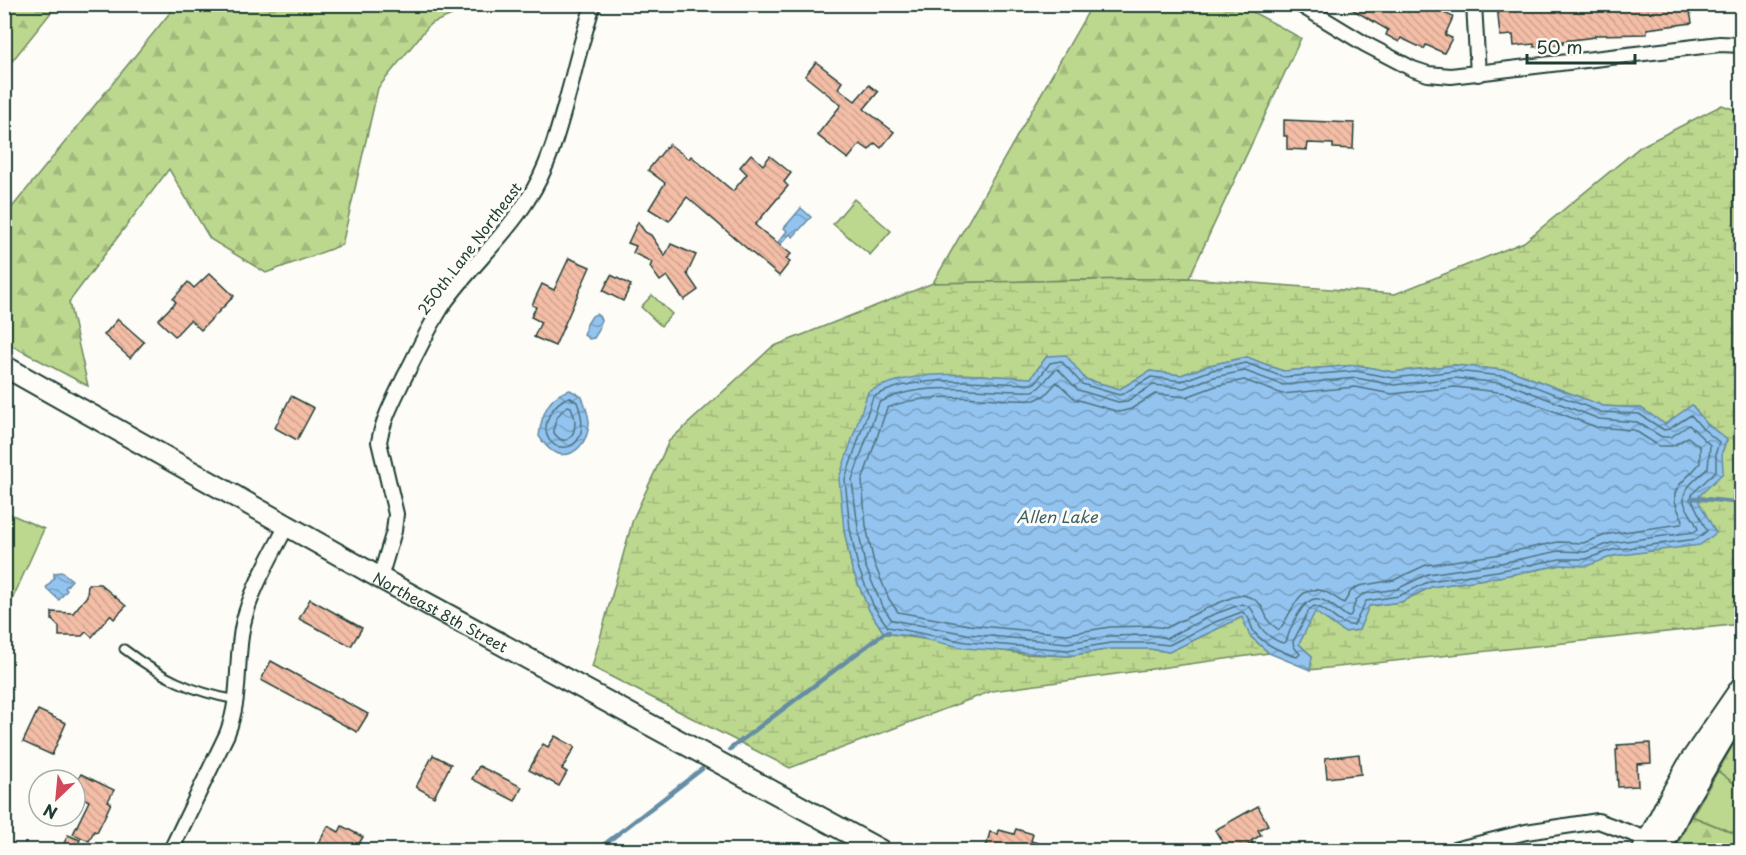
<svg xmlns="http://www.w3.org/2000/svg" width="1746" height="855" viewBox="0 0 1746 855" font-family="'Playpen Sans',sans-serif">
	<defs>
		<pattern id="forest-firs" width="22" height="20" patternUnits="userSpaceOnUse" patternTransform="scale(1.5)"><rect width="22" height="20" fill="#bcd78e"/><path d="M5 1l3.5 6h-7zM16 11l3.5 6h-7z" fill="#a1b97b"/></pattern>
		<pattern id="wetland-marsh" width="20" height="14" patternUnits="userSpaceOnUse" patternTransform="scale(1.5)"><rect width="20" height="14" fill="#bcd78e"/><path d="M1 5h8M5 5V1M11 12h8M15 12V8" fill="none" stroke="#a1b97b"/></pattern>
		<pattern id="water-waves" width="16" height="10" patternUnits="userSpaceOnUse" patternTransform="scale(1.5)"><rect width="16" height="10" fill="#93c3ef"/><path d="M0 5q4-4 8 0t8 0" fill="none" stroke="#77a0c2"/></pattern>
		<pattern id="building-back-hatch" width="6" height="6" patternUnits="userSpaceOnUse" patternTransform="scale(1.5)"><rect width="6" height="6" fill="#f3bda6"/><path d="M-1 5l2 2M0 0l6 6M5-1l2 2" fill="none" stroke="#d0a390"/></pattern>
	</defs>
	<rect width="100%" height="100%" fill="#fdfcf7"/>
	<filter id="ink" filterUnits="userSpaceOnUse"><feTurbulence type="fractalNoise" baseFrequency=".0167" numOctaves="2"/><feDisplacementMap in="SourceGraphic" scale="12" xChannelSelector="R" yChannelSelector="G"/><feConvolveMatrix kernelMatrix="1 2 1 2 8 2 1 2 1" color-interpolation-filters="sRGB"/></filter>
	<g filter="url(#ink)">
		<g fill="#bcd78e" stroke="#6e8a61" stroke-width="1.5">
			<path d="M854 199 891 231 870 255 833 224Z"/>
			<path d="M652 295 672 314 661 326 641 307Z"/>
			<path d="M8 513 44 529 11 602 4 599V521Z"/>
			<path d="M1718 771 1735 784H1741V836L1692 816Z"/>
		</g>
		<g fill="url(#forest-firs)" stroke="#6e8a61" stroke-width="1.5">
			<path d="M5 4 57 5 5 70 4 5Z"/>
			<path d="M177 4 476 5 430 24 378 88 342 245 266 273 210 239 169 169 69 302 88 386 5 342V216Z"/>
			<path d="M1092 5H1240L1301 38 1189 278 933 283Z"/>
			<path d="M1741 731V784H1735L1718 771Z"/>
			<path d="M1691 816 1741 836V850H1675Z"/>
		</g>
		<path fill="url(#wetland-marsh)" stroke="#6e8a61" stroke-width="1.5" d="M1722 105 1741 112V624L1310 670 1312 656 1299 644 1315 611 1344 632 1359 630 1368 606 1401 602 1431 587 1498 577 1561 565H1587L1613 556 1669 548 1716 533 1696 498 1722 473V452L1727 440 1706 423 1692 405 1665 425 1641 408 1603 406 1512 371 1455 365 1393 372 1357 365 1283 371 1247 357 1210 365 1181 375 1150 371 1120 389 1085 379 1047 356 1031 378 961 374 922 377 868 392 858 424 844 530 852 569 869 610 884 633 1023 654 1068 656 1111 649H1150L1169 652 1242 617 1250 636 1269 653 992 691 790 768 592 667 633 519 669 441 772 347 933 283 1189 278 1395 294 1524 242 1640 147Z"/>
		<g fill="url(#water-waves)" stroke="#658da4" stroke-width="1.5">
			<path d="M801 208 811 217 793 237 790 234 777 248 775 246 787 231 784 228Z"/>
			<path d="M596 314 599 316 601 320 599 330 594 338 589 339 584 335 587 324 592 316Z"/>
			<path d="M1066 355 1085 379 1120 389 1150 371 1181 375 1210 365 1247 357 1283 371 1357 365 1393 372 1455 365 1512 371 1603 406 1641 408 1665 424 1692 405 1706 423 1727 440 1722 452 1723 473 1697 498 1716 533 1700 545 1613 556 1587 566 1561 565 1498 577 1431 587 1401 602 1369 606 1359 630 1344 632 1315 612 1299 644 1312 656 1310 670 1269 653 1250 636 1242 617 1169 652 1150 649H1111L1068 656 965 648 910 636 884 633 869 610 852 569 844 530 839 478 868 392C875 389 882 385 890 383 933 369 986 376 1031 378L1047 356Z"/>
			<path d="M570 390 582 397C585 405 588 413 589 421 590 440 573 463 552 451 546 447 543 442 539 436 541 417 548 395 570 390Z"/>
			<path d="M62 572 72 580 65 588 67 590 59 600 46 588 54 578V573Z"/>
		</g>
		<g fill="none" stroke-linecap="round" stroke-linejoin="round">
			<g stroke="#4d737f" stroke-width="1.5">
				<path d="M1061 361 1082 384 1119 395 1123 394 1151 377 1182 381 1212 370 1246 363 1283 377 1356 371 1393 378 1456 371 1510 377 1601 412 1639 414 1664 430 1669 429 1691 415 1702 428 1719 442 1716 452V471L1693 493 1691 498 1707 531 1697 539 1612 550 1586 559H1560L1497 571 1430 581 1399 596 1366 601 1354 625C1338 627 1329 608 1314 606L1309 610 1293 642 1294 647 1300 654 1297 657C1283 652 1264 645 1254 632 1249 624 1251 616 1242 612L1215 622 1169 645 1150 643H1111L1068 650 966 642 888 627 874 607 858 567 850 529 845 479 873 397C919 371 981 384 1032 384L1036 382 1050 363Z"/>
				<path d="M1058 369 1078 390 1118 402 1127 401 1153 385 1184 388 1214 377 1245 371 1283 385 1356 378 1394 385 1455 378 1509 384 1599 419 1637 422 1662 437H1671L1689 425 1710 445 1708 468C1698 478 1677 490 1686 507 1690 514 1695 521 1698 529L1694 532 1611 543 1585 552 1559 551 1496 564 1428 574 1397 589 1363 594 1356 600 1351 615 1348 617C1339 612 1330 601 1319 599 1303 595 1290 629 1286 642L1283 643C1275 641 1264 633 1260 626 1254 616 1255 607 1242 604L1212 615 1167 638 1150 635 1110 636 1067 643 967 634 892 620 881 604 865 565 858 528 852 480 879 403C922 378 986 393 1033 391 1045 387 1047 373 1058 369Z"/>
				<path d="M1244 380 1282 394 1355 387 1392 394 1455 387 1506 393 1596 427 1634 430 1659 446H1672L1688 437 1700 447V463C1681 487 1664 487 1683 520L1681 524 1609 534 1583 543 1558 542 1495 555 1426 565 1394 580 1359 586 1351 591 1344 603C1337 599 1330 593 1323 591 1296 583 1292 616 1279 630L1269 622 1262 607 1258 602 1252 598 1243 595 1233 597 1209 607 1166 628 1150 626 1110 627 1067 634 969 625 898 612 889 599 874 563 866 526 862 481 887 408C921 394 962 397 998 399 1010 400 1023 401 1035 400L1045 395 1057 382 1075 399 1119 412 1131 409 1155 394 1186 397 1216 386Z"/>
				<path d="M569 397 577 402C600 463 531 457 549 416 553 408 560 400 569 397Z"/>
				<path d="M568 406 571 407C573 412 575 418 575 422 575 437 565 448 554 433 553 421 558 413 568 406Z"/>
			</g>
			<g stroke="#658da4" stroke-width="4.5">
				<path d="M1691 499 1696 498 1742 503"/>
				<path d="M730 749 884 633 889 632"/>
				<path d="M597 850 702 769"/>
			</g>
		</g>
		<g fill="url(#building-back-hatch)" stroke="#1f3d34" stroke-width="1.5">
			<path d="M1343 4H1412L1425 11 1428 5 1453 17 1445 35 1452 38 1444 53 1426 45 1424 49 1401 38 1399 42 1386 35 1388 30Z"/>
			<path d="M1525 4 1526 7 1555 4H1559V7L1583 4H1689L1692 23 1647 29V34L1595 35V37L1563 41V44L1534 47V44L1514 46 1513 35 1500 36 1497 5Z"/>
			<path d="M816 62 842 82 838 88 855 101 869 85 878 92 864 109 894 132 881 148 875 143 869 150 860 144 848 159 817 135 841 105 805 76Z"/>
			<path d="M1284 120 1354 123 1353 149 1333 148V144L1308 143 1307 150 1287 149V136H1284Z"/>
			<path d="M669 144 689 159 691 156 733 191 747 174 740 167 751 154 763 165 770 156 791 173 784 182 788 186 755 225 791 254 786 259 790 262 779 276 687 197 669 221 649 209 665 183 648 170Z"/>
			<path d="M638 222 645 232 651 235 665 256 671 244 696 255 687 274 698 290 684 300 667 276 660 281 650 267 652 262 633 253 636 246 628 243Z"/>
			<path d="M569 258 590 267 555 346 534 337 541 322 531 317 536 307 532 305 542 284 554 290Z"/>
			<path d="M210 273 234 296 201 330 190 320 175 336 158 320 176 302 173 299 188 282 194 288Z"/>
			<path d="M611 275 631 285 623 301 603 291Z"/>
			<path d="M118 319 144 342 130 358 104 335Z"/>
			<path d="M291 396 314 408 297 440 275 428Z"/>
			<path d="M88 584H100L126 606 114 619 110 615 92 637 86 632 82 636H59V627L52 620V612L73 613 87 596Z"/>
			<path d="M310 599 362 628 351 646 299 619Z"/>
			<path d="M271 661 368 714 357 732 261 680Z"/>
			<path d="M38 710 66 723 52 755 23 742Z"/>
			<path d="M555 736 575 747 562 769 567 772 559 786 529 770 543 744 548 747Z"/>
			<path d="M1650 743 1651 763 1637 764 1638 786 1618 787 1616 750H1618L1617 745Z"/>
			<path d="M1359 754 1361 774 1327 778 1325 758Z"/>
			<path d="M433 755 451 764 434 797 416 787Z"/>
			<path d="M479 766 522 787 515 801 472 779Z"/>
			<path d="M81 774 114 790 108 801 111 803 104 818 97 832 94 831 89 841 73 834 89 801 75 794V785Z"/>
			<path d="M1258 806 1268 825 1258 830 1261 835 1251 841 1253 843 1239 850H1227L1215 830Z"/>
			<path d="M328 826 339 832 342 826 363 837 355 850H315Z"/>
			<path d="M1016 829 1033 834 1031 841 1055 848 1054 850H985L990 832 998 834 999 830 1014 834Z"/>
			<path d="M68 835 80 840 75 850 63 845Z"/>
		</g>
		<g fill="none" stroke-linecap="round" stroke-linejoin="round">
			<g stroke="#1f3d34" stroke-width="11">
				<path id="lane" d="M124 649C161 677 191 692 237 700"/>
			</g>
			<g stroke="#1f3d34" stroke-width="18">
				<g id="street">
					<path d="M1299 4 1365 44 1413 69 1428 74 1451 76 1720 44 1742 45"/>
					<path d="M1474 4 1478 74"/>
					<path d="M380 578 394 531 396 514 379 442C383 419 394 399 404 378 417 353 429 326 445 302 471 266 505 236 528 199 551 164 560 123 571 84 577 57 585 31 593 4"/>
					<path d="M171 850 227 734C242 696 235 661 243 624 251 589 271 557 287 525"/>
					<path d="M1454 850 1526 832 1598 821 1655 842"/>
				</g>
			</g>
			<g stroke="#1f3d34" stroke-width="24">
				<g id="secondary">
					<path id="s1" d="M4 366 380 578 880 850"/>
					<path d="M1643 850 1670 797 1689 763 1742 686"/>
					<path d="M1661 850 1683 806 1736 717"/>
				</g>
			</g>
			<use href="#lane" stroke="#fdfcf7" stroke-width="7"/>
			<use href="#street" stroke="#fdfcf7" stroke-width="14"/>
			<use href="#secondary" stroke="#fdfcf7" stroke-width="20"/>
		</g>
	</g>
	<g text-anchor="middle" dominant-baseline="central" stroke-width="6" stroke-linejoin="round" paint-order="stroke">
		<g font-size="15" fill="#1f3d34" stroke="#fdfcf7">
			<text transform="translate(469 248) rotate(-53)">250th Lane Northeast</text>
			<text stroke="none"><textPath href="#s1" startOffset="501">Northeast 8th Street</textPath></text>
		</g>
		<g font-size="16" font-style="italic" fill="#3c5e63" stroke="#fdfcf7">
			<text x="1057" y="516">Allen Lake</text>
		</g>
	</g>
	<rect width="1746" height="855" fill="none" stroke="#fdfcf7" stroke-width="24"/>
	<rect x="12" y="12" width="1722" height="831" fill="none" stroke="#1f3d34" stroke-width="2" filter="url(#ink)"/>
	<g transform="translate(57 798) rotate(206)"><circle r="28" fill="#fdfcf7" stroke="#a4b0a9" stroke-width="1.5"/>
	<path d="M0-4.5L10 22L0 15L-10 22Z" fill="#d1495b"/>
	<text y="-9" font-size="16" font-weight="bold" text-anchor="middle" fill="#1f3d34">N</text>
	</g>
	<path d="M1527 54v9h108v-9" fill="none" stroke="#1f3d34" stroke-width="3"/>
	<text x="1536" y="54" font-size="18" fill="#1f3d34" stroke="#fdfcf7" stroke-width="4.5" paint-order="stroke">50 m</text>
</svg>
